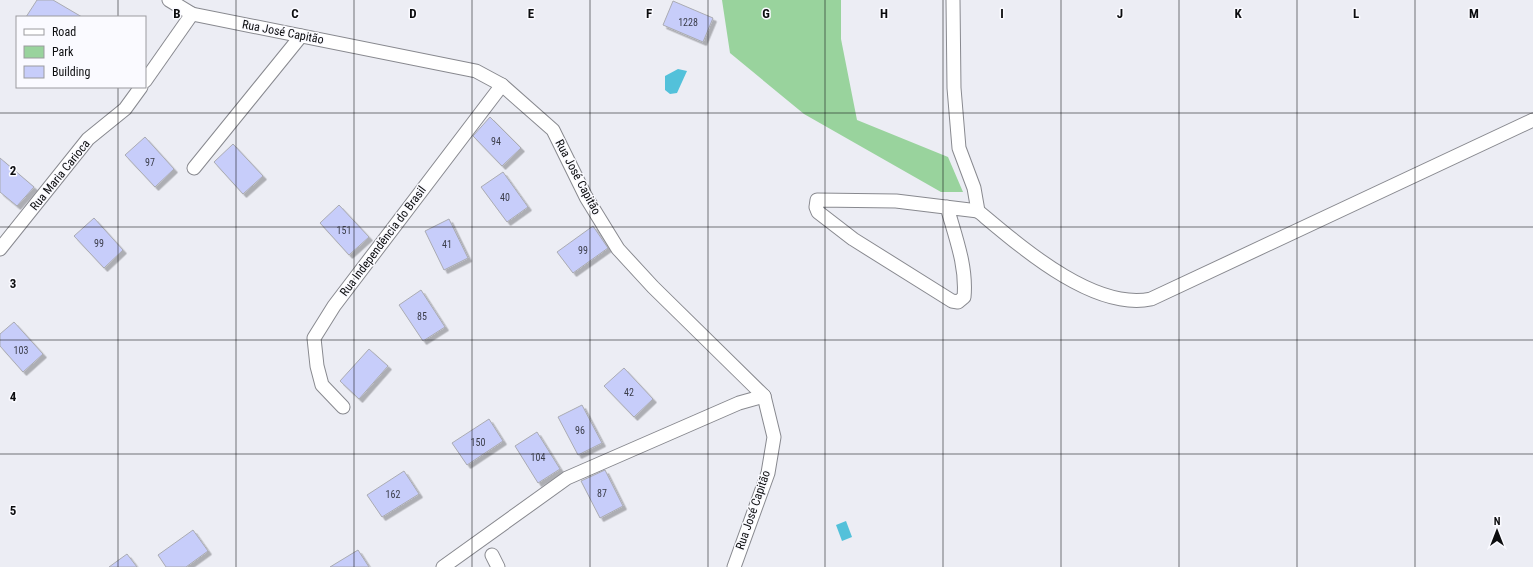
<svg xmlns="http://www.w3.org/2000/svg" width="1533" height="567" viewBox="0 0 1533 567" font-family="'Roboto Condensed',sans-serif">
	<defs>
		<filter id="shadow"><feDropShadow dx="3.5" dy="3.5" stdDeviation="0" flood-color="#0004"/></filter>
	</defs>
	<rect width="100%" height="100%" fill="#ecedf4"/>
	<path fill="#99d39d" d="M722 0H841V39L857 120 948 157 963 192H941L804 114 730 53Z"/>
	<g fill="#53c1da">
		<path d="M678 69 687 71 677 93 670 94 665 90V76Z"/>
		<path d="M846 521 852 537 842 541 836 525Z"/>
	</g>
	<g fill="#c7cdfa" stroke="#aaabb2" filter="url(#shadow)">
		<path d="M37 0H53L82 17H26Z"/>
		<path d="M673 1 713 18 703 42 663 25Z"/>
		<path d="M490 117 521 148 502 166 473 136Z"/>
		<path d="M145 137 174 169 155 187 125 155Z"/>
		<path d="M233 144 263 176 243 194 214 162Z"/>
		<path d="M0 158 34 187 17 206 0 192Z"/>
		<path d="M503 172 528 207 507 222 481 187Z"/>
		<path d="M339 205 369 237 349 255 320 223Z"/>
		<path d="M94 218 123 250 104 268 74 236Z"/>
		<path d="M449 219 468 258 444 270 425 231Z"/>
		<path d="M593 226 608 248 573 273 557 252Z"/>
		<path d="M421 290 445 327 423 341 399 305Z"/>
		<path d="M14 322 43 354 23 372 0 346V334Z"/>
		<path d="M369 349 388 366 359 399 340 381Z"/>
		<path d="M624 368 653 399 634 417 604 386Z"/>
		<path d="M582 405 602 443 578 455 558 417Z"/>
		<path d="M489 419 503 441 467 465 452 443Z"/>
		<path d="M537 432 560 469 538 483 515 446Z"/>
		<path d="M605 470 623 506 600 518 581 481Z"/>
		<path d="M404 471 419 494 382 517 367 495Z"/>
		<path d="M193 530 208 551 186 567H166L158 555Z"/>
		<path d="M358 550 369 567H330Z"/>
		<path d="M127 554 137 567H109Z"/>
	</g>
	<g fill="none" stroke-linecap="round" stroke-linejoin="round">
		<g stroke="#88898f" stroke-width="15">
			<g id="street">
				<path d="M169 0 192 14 476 71 502 85 553 130 586 197 618 249 653 287 764 396 774 437 768 473 734 567"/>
				<path d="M953 0 954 88 959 148 974 188 978 211C1020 246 1093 311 1151 299L1533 120"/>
				<path d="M145 81 192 14"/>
				<path d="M194 168 301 36"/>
				<path d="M947 207C955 236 967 266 964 297L958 302 952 301 853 239 818 212 816 207 817 200 896 201 978 211"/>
				<path d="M0 249 88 139 125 109 141 87"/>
				<path d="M343 407 322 385 317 366 314 338 334 306 502 85"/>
				<path d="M492 555 498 567"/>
				<path d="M443 567 567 478 739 403 764 396"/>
			</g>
		</g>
		<use href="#street" stroke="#fff" stroke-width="13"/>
	</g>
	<path fill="none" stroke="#0c0d0f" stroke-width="1" stroke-opacity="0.55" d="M118 0V17M236 0V567M354 0V567M472 0V567M590 0V567M708 0V567M825 0V567M943 0V567M1061 0V567M1179 0V567M1297 0V567M1415 0V567M118 87V567M0 113H1533M0 227H1533M0 340H1533M0 454H1533"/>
	<g text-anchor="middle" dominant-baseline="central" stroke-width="3" stroke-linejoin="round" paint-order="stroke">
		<g font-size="10" fill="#3b3d4a">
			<text x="688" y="22">1228</text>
			<text x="496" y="141">94</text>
			<text x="150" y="162">97</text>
			<text x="505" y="197">40</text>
			<text x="344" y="230">151</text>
			<text x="99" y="243">99</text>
			<text x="447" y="244">41</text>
			<text x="583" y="250">99</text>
			<text x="422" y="316">85</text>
			<text x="21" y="350">103</text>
			<text x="629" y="392">42</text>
			<text x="580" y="430">96</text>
			<text x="478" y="442">150</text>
			<text x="538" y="457">104</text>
			<text x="602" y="493">87</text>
			<text x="393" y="494">162</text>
		</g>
		<g font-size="12" fill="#0c0d0f" stroke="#fafaff">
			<text transform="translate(283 32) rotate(11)">Rua José Capitão</text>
			<text transform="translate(60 175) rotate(-51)">Rua Maria Carioca</text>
			<text transform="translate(578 177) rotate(62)">Rua José Capitão</text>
			<text transform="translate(383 241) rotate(-53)">Rua Independência do Brasil</text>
			<text transform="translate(753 510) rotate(-71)">Rua José Capitão</text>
		</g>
	</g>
	<g font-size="13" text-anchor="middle" font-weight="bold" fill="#0c0d0f" stroke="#fafaff" stroke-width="3" stroke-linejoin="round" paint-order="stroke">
		<text x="177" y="18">B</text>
		<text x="295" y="18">C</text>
		<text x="413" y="18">D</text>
		<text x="531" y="18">E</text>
		<text x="649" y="18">F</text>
		<text x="766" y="18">G</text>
		<text x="884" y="18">H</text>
		<text x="1002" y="18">I</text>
		<text x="1120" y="18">J</text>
		<text x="1238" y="18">K</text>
		<text x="1356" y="18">L</text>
		<text x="1474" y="18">M</text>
		<text x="13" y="175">2</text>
		<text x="13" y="288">3</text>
		<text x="13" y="401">4</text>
		<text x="13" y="515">5</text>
	</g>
	<rect x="16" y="16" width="130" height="72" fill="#fafaff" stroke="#9b9b9f"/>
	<rect x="24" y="29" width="20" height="6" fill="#ffffff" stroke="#9b9b9f"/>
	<text x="52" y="36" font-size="12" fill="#0c0d0f">Road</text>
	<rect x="24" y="46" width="20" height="12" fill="#99d39d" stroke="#9b9b9f"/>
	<text x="52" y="56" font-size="12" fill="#0c0d0f">Park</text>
	<rect x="24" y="66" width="20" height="12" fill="#c7cdfa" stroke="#9b9b9f"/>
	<text x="52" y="76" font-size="12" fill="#0c0d0f">Building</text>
	<g transform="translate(1497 531)" stroke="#fafaff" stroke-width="3" paint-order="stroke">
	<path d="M0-3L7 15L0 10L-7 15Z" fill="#0c0d0f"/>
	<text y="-6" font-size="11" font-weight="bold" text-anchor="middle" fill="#0c0d0f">N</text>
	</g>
</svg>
